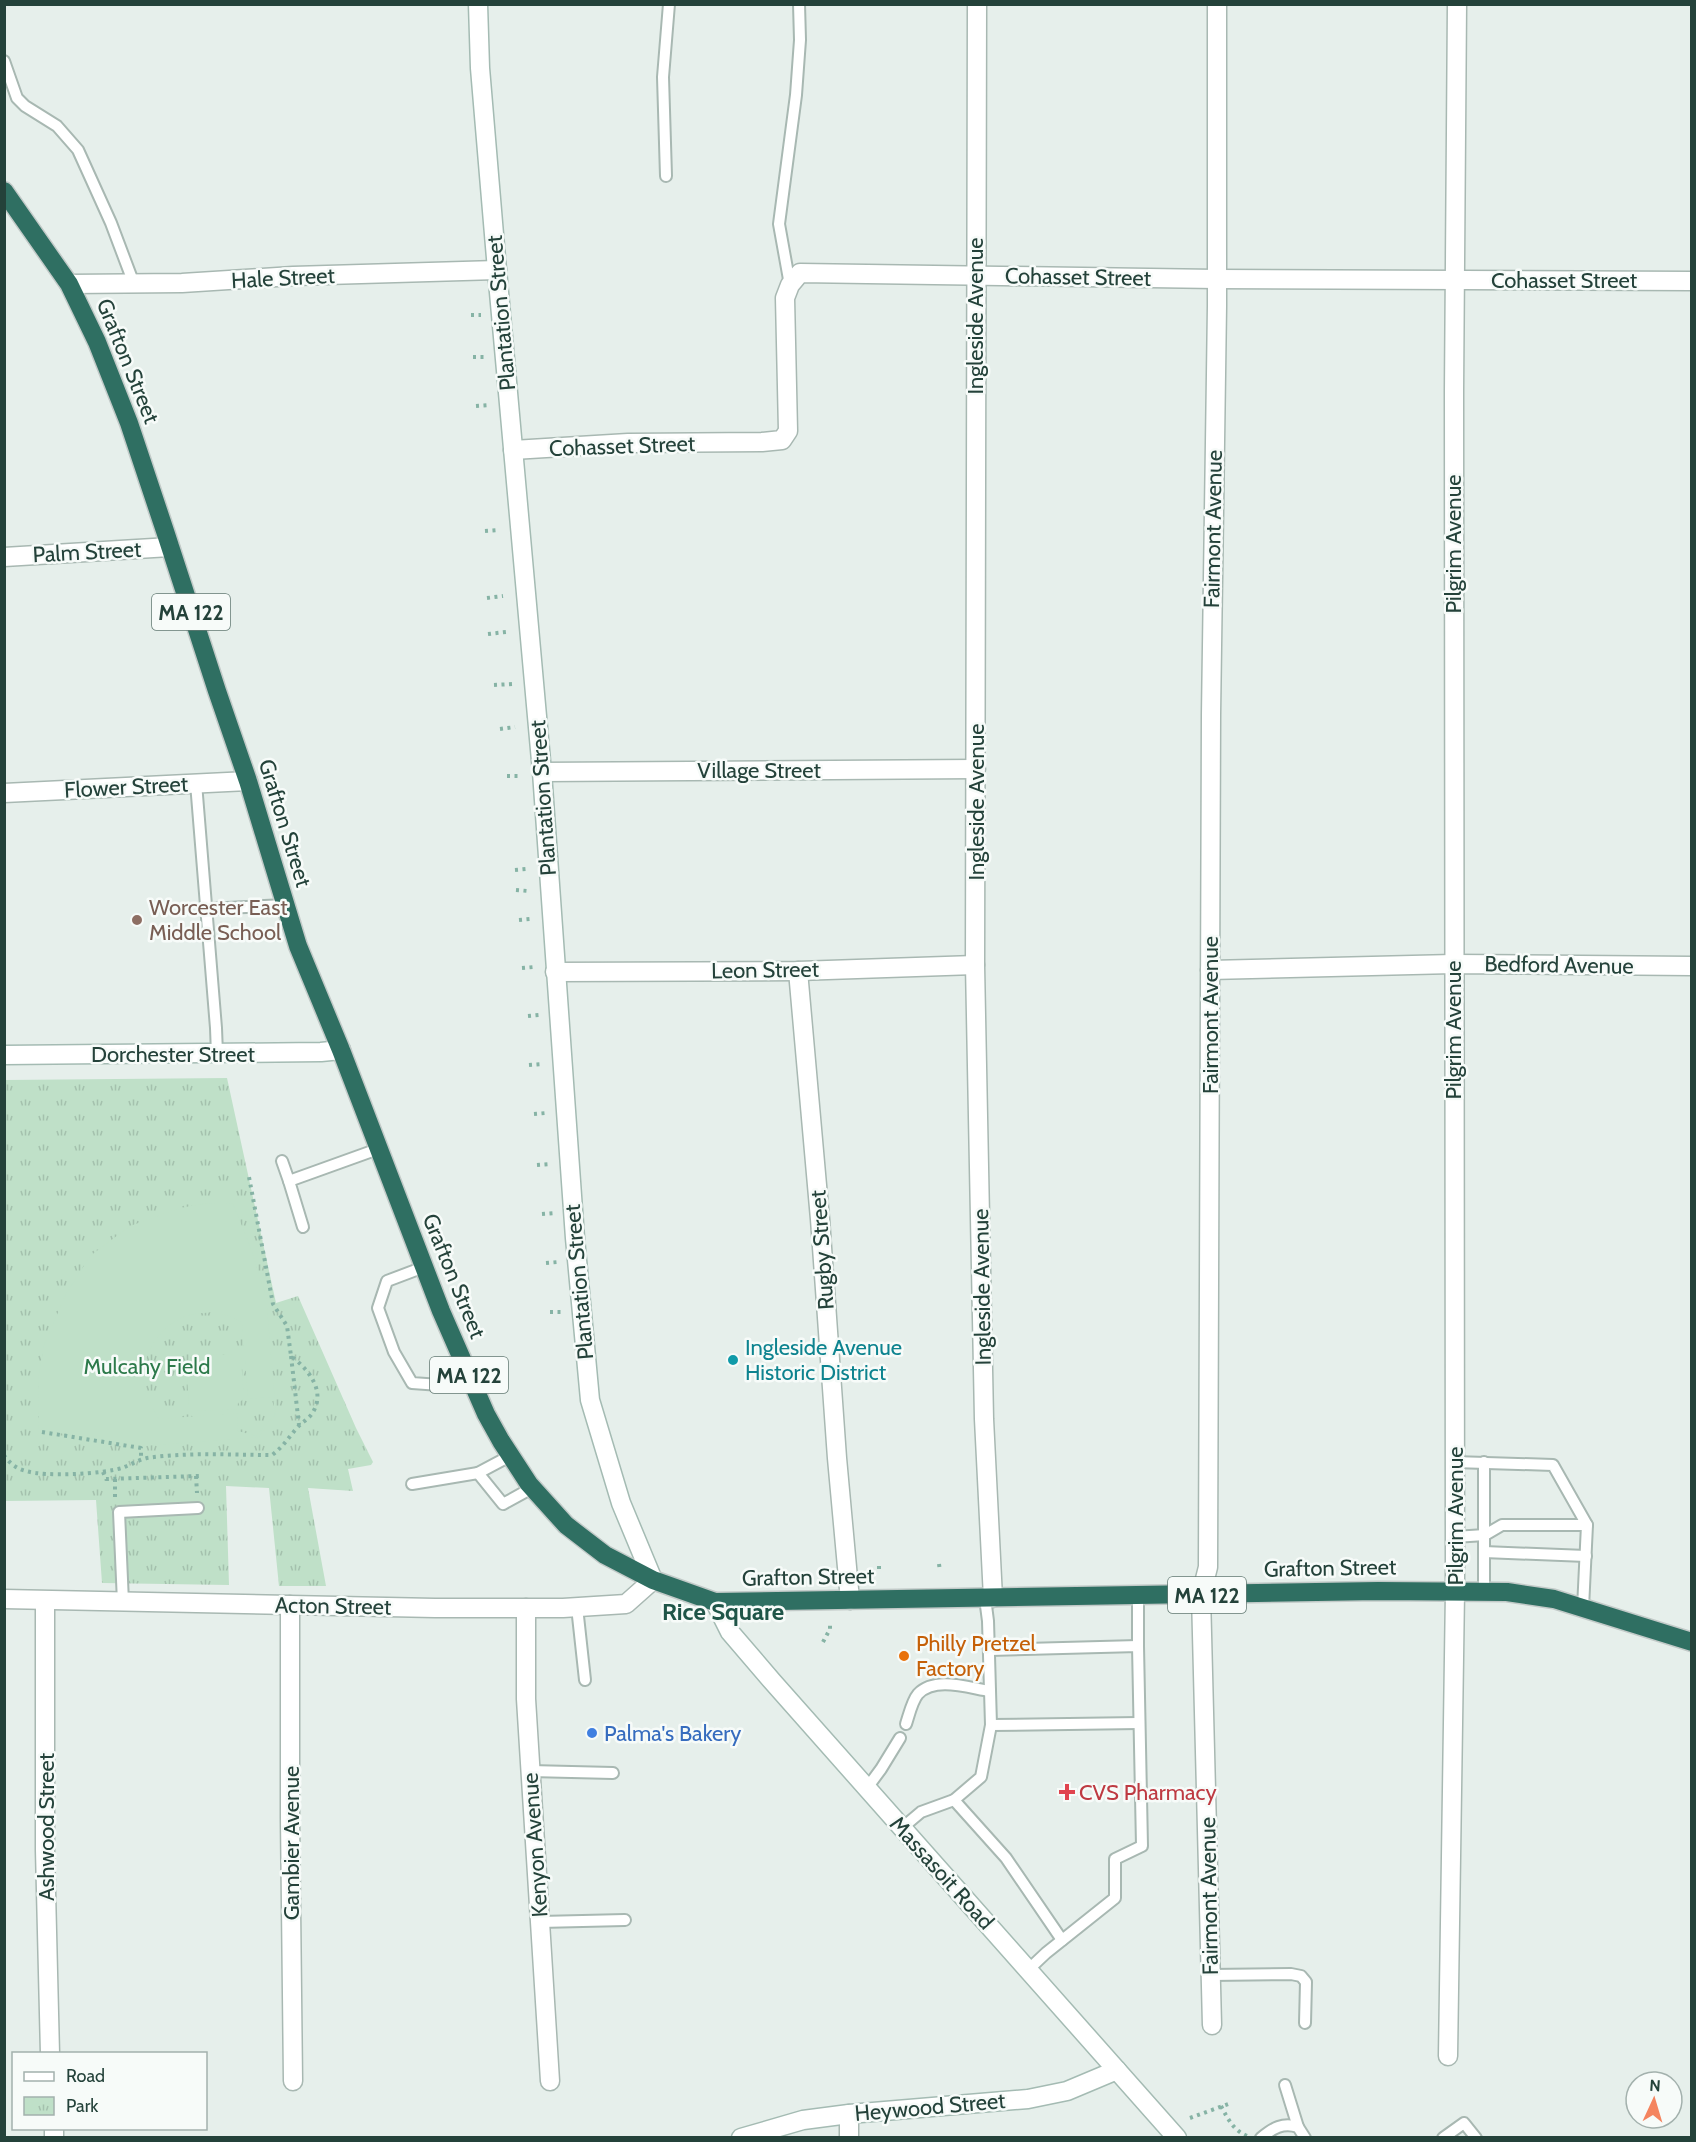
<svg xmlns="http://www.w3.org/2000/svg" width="1696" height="2142" viewBox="0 0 1696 2142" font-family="Cabin,sans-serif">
	<defs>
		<pattern id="park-tufts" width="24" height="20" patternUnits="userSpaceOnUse" patternTransform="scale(1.5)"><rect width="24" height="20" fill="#bfe0c8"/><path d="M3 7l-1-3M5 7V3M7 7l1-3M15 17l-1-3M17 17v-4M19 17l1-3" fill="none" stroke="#a4c1ad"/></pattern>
	</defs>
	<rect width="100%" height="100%" fill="#e6efeb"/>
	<path fill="url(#park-tufts)" d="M227 1078 276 1303 298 1296 356 1428 373 1462 371 1465 348 1469 353 1491 308 1488 326 1586H279L269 1488 226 1486 229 1585 102 1583 96 1500 5 1501V1080Z"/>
	<g fill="#bfe0c8" fill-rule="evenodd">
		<path d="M208 1203 233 1204 250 1246 266 1296 276 1414 259 1437 144 1446 39 1430 38 1381 44 1345 66 1294 90 1256 130 1226 180 1208ZM214 1312 229 1316 242 1322 248 1399 273 1397 275 1414 256 1436 238 1431 237 1413 159 1419C154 1410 147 1399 145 1389 138 1359 158 1326 186 1316 195 1313 204 1313 214 1312Z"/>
		<path d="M233 1354 236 1357 241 1358 244 1399 238 1403 237 1409 196 1411 189 1405 186 1363 190 1360 191 1356Z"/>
	</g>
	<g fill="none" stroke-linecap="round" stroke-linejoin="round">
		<g stroke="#a8b8b2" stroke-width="14">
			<g id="lane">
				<path d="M4 61 17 98 25 106 57 126 78 150 111 223 134 284"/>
				<path d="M666 176 663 77 669 4"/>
				<path d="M790 285 779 224 796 95 800 40 799 4"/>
				<path d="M196 783 216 1028 217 1054"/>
				<path d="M207 909 285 905"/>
				<path d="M282 1161 289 1181"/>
				<path d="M303 1227 289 1181 378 1149"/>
				<path d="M424 1267 387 1281 378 1308 394 1352 412 1383 440 1385 467 1372"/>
				<path d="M510 1456 478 1473 503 1504 532 1488"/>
				<path d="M1454 1462 1553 1465 1587 1525 1583 1608"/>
				<path d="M412 1484 478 1473"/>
				<path d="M1454 1537 1485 1535 1502 1525H1587"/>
				<path d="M1484 1552 1586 1556"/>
				<path d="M1484 1591V1462"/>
				<path d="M123 1602 119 1512 198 1508"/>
				<path d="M577 1607 585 1680"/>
				<path d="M1138 1646V1595"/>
				<path d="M989 1650 1138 1646 1142 1846 1115 1859V1898L1046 1953 1028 1970"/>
				<path d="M906 1724C909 1715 912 1701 918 1694 935 1676 969 1688 990 1691"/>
				<path d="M991 1725 1139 1723"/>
				<path d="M530 1771 613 1773"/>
				<path d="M867 1788 881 1769 900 1738"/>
				<path d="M954 1800 1006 1858 1062 1940"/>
				<path d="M902 1828 921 1812 954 1800 981 1777 991 1725 988 1621 985 1598"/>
				<path d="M540 1922 625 1920"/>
				<path d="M1211 1975 1291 1974 1301 1976 1306 1982 1305 2023"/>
				<path d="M1285 2085 1298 2127"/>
				<path d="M1261 2138C1273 2128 1283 2122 1298 2127L1305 2138"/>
				<path d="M1443 2138 1464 2123 1476 2138"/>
			</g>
		</g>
		<g stroke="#a8b8b2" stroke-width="21">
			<g id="street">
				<path d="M977 4 975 965 984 1419 993 1598"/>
				<path d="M69 284 182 283 293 276 497 270"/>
				<path d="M513 450 628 443 762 442 782 440 788 431 785 298 790 285 800 273 1216 279 1692 281"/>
				<path d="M4 557 170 547"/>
				<path d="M542 772 976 769"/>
				<path d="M4 793 248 781"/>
				<path d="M1210 970 1453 964 1692 966"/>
				<path d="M798 971 820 1219 837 1458 850 1600"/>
				<path d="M555 972 798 971 975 965"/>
				<path d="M4 1599 435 1608H563L626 1604 653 1580"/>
				<path d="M45 1601V1850L50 2054"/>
				<path d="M290 1605V1818L293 2081"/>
				<path d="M526 1608V1699L550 2081"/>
				<path d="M1212 2025 1201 1595 1208 1567 1211 715 1217 306V4"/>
				<path d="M1448 2056 1455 1591 1454 391 1457 4"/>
				<path d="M849 2114V2138"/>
				<path d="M54 2128V2138"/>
			</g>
		</g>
		<g stroke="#a4bbb3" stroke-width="21">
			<g id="secondary">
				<path d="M478 4 480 68 497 270 542 772 575 1238 590 1400 621 1503 653 1580"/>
				<path d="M4 1055 321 1052 341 1050"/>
				<path d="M715 1602 730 1632 772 1681 1177 2138"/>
				<path d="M741 2138 803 2120 849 2114 1028 2099 1067 2091 1117 2070"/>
			</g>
		</g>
		<g stroke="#c2cac8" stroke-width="21">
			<path id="highway" d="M4 191 69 284 97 342 129 423 166 534 217 691 248 781 298 946 341 1050 441 1311 486 1414 501 1441 529 1484 566 1525 605 1555 653 1580 715 1602 1378 1591 1507 1592 1554 1599 1692 1642"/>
		</g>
		<g stroke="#86b3a5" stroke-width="4" stroke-dasharray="3 4.5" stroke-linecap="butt">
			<path d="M471 315H481"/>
			<path d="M473 357H485"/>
			<path d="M476 406 490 405"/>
			<path d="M485 531 498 530"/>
			<path d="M487 598 503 596"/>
			<path d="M488 634 506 632"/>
			<path d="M494 685 512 684"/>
			<path d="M500 729 515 727"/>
			<path d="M507 776H519"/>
			<path d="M515 870 526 869"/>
			<path d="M516 890 528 891"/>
			<path d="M519 920 530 919"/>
			<path d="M522 968 534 967"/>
			<path d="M528 1016 539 1015"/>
			<path d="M529 1065 542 1064"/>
			<path d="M534 1114 546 1113"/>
			<path d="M537 1165 550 1164"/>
			<path d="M542 1214 555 1213"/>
			<path d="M546 1263 558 1262"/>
			<path d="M550 1312H563"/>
			<path d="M291 1356 299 1425"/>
			<path d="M42 1432 141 1448V1460"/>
			<path d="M4 1455C9 1463 17 1469 26 1471 45 1477 102 1474 122 1468 130 1465 138 1460 147 1458 188 1452 231 1455 272 1455 283 1447 288 1438 297 1428 301 1423 307 1420 311 1415 328 1392 308 1369 291 1356L287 1326 273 1304 249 1177"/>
			<path d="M103 1472 106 1479 199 1476"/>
			<path d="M196 1476 197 1493"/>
			<path d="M115 1479V1499"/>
			<path d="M939 1564 940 1571"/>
			<path d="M879 1566V1573"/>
			<path d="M823 1642 830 1629V1623"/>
			<path d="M1221 2106C1228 2119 1233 2130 1247 2136"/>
			<path d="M1190 2118 1231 2103"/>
		</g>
		<use href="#lane" stroke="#fff" stroke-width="10"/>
		<use href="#street" stroke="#fff" stroke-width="18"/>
		<use href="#secondary" stroke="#fff" stroke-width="18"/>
		<use href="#highway" stroke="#2f6f62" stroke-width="18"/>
	</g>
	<circle fill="#8d6e63" stroke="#f7fbf9" stroke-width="2" cx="137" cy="920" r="6"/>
	<circle fill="#0f9aa8" stroke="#f7fbf9" stroke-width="2" cx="733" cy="1360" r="6"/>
	<circle fill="#e8710a" stroke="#f7fbf9" stroke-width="2" cx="904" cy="1656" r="6"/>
	<circle fill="#3f7fe0" stroke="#f7fbf9" stroke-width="2" cx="592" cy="1733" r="6"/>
	<path fill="#e0444e" stroke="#f7fbf9" stroke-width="2" d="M1064 1783h6v6h6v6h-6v6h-6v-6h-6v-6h6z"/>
	<g text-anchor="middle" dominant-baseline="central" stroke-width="5" stroke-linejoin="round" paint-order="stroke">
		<g fill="#f7fbf9" stroke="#637a73" stroke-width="1.5">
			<rect x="152" y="594" width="78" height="36" rx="4.5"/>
			<rect x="430" y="1357" width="78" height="36" rx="4.5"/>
			<rect x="1168" y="1577" width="78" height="36" rx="4.5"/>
		</g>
		<g font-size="21" font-weight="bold" fill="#24423a">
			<text x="191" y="612">MA 122</text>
			<text x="469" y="1375">MA 122</text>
			<text x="1207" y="1595">MA 122</text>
		</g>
		<g font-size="22" fill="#24423a" stroke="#f7fbf9">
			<text transform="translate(1078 277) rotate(1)">Cohasset Street</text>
			<text transform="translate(283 278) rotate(-3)">Hale Street</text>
			<text x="1564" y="280">Cohasset Street</text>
			<text transform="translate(501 313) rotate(-95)">Plantation Street</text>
			<text transform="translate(975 316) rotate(-90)">Ingleside Avenue</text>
			<text transform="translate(128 361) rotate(68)">Grafton Street</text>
			<text transform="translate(622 446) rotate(-2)">Cohasset Street</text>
			<text transform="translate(1213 529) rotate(-89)">Fairmont Avenue</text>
			<text transform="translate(1453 544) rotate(-90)">Pilgrim Avenue</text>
			<text transform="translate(87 552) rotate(-3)">Palm Street</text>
			<text x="759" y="770">Village Street</text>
			<text transform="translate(126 787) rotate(-3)">Flower Street</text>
			<text transform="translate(543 798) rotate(-94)">Plantation Street</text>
			<text transform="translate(976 802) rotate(-90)">Ingleside Avenue</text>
			<text transform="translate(285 823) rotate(73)">Grafton Street</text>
			<text transform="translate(1559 965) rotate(1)">Bedford Avenue</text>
			<text transform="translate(765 970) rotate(-1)">Leon Street</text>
			<text transform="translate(1210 1015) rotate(-90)">Fairmont Avenue</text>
			<text transform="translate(1453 1030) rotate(-90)">Pilgrim Avenue</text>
			<text x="173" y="1054">Dorchester Street</text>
			<text transform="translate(822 1250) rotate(-94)">Rugby Street</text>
			<text transform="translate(454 1276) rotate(68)">Grafton Street</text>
			<text transform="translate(579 1282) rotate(-95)">Plantation Street</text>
			<text transform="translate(982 1287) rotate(-91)">Ingleside Avenue</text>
			<text transform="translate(1455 1516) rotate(-90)">Pilgrim Avenue</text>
			<text transform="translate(1330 1568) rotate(-1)">Grafton Street</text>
			<text transform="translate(808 1577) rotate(-1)">Grafton Street</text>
			<text transform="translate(333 1606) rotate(1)">Acton Street</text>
			<text transform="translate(46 1827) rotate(-90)">Ashwood Street</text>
			<text transform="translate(291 1843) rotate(-90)">Gambier Avenue</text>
			<text transform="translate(535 1845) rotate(-94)">Kenyon Avenue</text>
			<text transform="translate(942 1873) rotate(48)">Massasoit Road</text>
			<text transform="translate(1209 1896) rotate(-91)">Fairmont Avenue</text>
			<text transform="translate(930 2107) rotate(-5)">Heywood Street</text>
		</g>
		<g font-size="22" fill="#785e54" stroke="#f7fbf9" text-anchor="start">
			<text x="149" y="907">Worcester East<tspan x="149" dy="25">Middle School</tspan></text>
		</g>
		<g font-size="22" fill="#0d838f" stroke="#f7fbf9" text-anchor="start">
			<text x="745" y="1347">Ingleside Avenue<tspan x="745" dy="25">Historic District</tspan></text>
		</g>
		<g font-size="22" fill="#2d7a4b" stroke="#f7fbf9">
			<text x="147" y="1366">Mulcahy Field</text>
		</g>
		<g font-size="22" fill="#c56008" stroke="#f7fbf9" text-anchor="start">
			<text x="916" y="1643">Philly Pretzel<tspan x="916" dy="25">Factory</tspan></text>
		</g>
		<g font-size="22" fill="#366cbe" stroke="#f7fbf9" text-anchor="start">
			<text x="604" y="1733">Palma's Bakery</text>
		</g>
		<g font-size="22" fill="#be3a42" stroke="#f7fbf9" text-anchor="start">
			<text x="1079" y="1792">CVS Pharmacy</text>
		</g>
		<g font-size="24" font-weight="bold" fill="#1f5548" stroke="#f7fbf9">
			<text x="723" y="1611">Rice Square</text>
		</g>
	</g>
	<rect width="1696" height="2142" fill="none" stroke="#24423a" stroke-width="12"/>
	<rect x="12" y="2052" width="195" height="78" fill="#f7fbf9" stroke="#a3b1ad" stroke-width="1.5"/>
	<rect x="24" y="2072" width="30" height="9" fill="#ffffff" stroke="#a3b1ad" stroke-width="1.5"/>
	<text x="66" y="2082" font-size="18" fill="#24423a">Road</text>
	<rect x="24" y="2097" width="30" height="18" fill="url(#park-tufts)" stroke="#a3b1ad" stroke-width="1.5"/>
	<text x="66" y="2112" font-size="18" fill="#24423a">Park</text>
	<g transform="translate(1654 2100) rotate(4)"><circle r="28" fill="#f7fbf9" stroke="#a3b1ad" stroke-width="1.5"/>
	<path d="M0-4.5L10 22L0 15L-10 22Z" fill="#f4845f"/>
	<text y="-9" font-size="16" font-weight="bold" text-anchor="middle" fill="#24423a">N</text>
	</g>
</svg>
